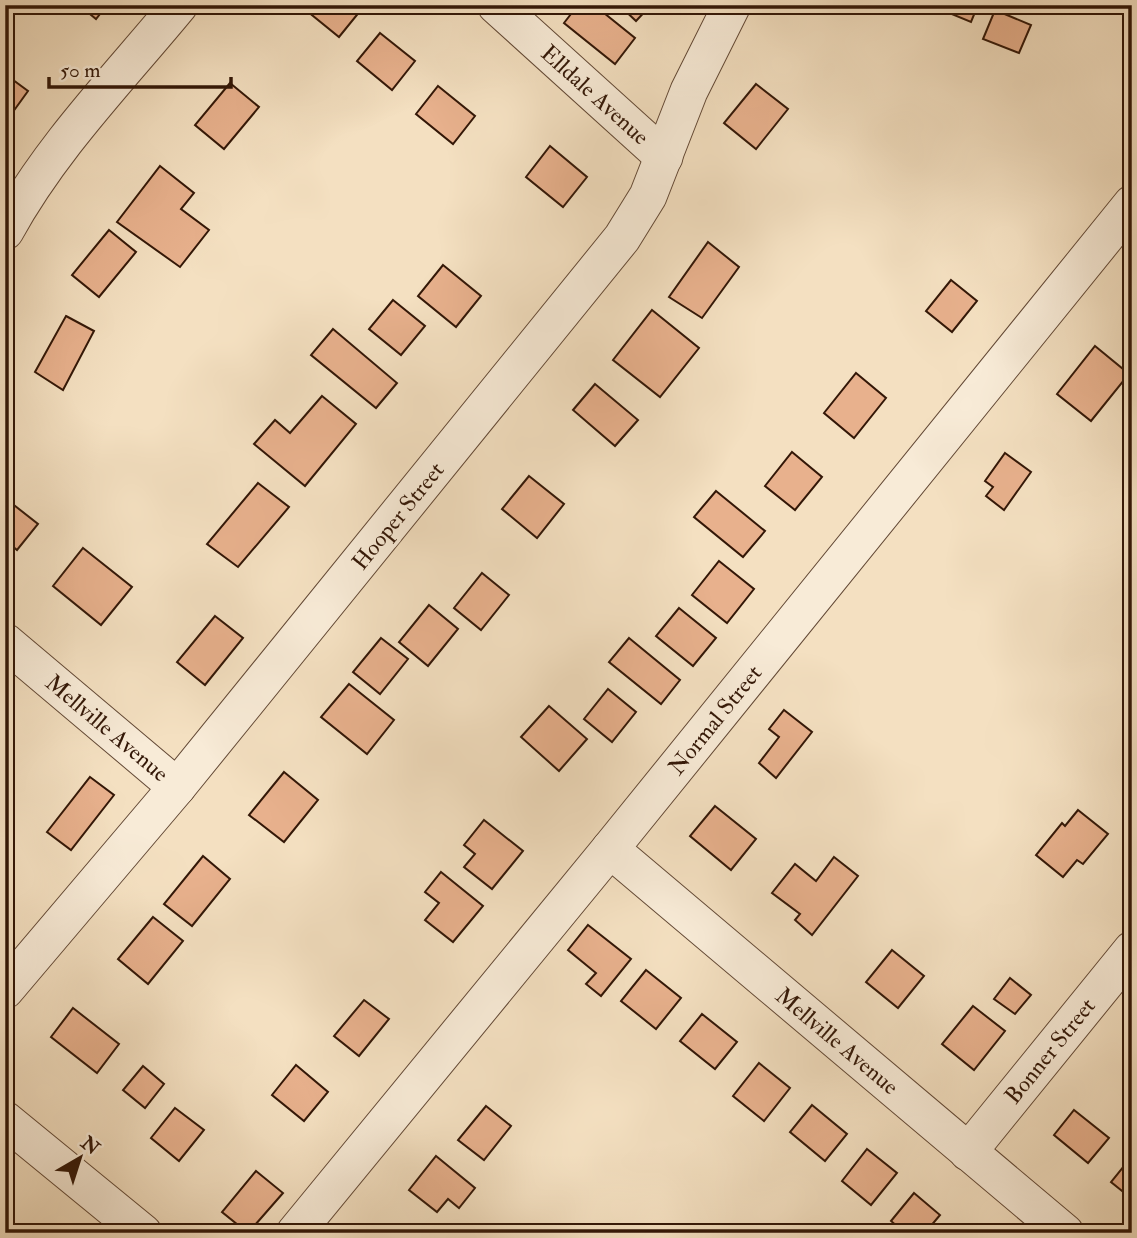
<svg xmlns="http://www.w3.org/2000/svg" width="1137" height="1238" viewBox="0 0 1137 1238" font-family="'IM FELL Double Pica',serif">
	<rect width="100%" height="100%" fill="#f4e0c1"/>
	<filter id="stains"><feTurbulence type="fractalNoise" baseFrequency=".00286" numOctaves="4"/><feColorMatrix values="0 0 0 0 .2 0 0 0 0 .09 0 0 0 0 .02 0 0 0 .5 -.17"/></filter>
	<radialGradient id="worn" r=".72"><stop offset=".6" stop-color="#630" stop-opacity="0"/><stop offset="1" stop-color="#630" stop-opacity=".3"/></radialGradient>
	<g fill="#e8b18d" stroke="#331707" stroke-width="2">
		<path d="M79 5H107L96 19Z"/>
		<path d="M311 5H365L339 37 307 11Z"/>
		<path d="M578 5H594L635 38 615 64 564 23Z"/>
		<path d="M619 5H651L636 21Z"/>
		<path d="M938 5H978L971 22 937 8Z"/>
		<path d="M995 10 1031 25 1019 53 983 39Z"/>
		<path d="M380 33 415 61 392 90 357 61Z"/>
		<path d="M5 74 28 91 5 123Z"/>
		<path d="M230 83 259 107 224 149 195 125Z"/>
		<path d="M756 84 788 109 756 149 724 123Z"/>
		<path d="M438 86 475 116 453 144 416 114Z"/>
		<path d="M550 146 587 177 563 207 526 177Z"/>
		<path d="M160 166 194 193 181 209 209 230 180 267 117 222Z"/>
		<path d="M109 230 136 252 99 297 72 275Z"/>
		<path d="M708 242 739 267 702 318 669 297Z"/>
		<path d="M443 265 481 296 456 327 418 296Z"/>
		<path d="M951 280 977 301 952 332 926 311Z"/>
		<path d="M393 300 425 326 401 355 369 329Z"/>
		<path d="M652 310 699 348 660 397 613 360Z"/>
		<path d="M66 316 94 331 63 390 35 372Z"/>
		<path d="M333 329 397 383 376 408 311 355Z"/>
		<path d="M1095 346 1129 374 1091 421 1057 394Z"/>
		<path d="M856 373 886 398 854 438 824 413Z"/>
		<path d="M595 384 638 420 615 446 573 410Z"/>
		<path d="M322 396 356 424 305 486 254 444 275 420 290 433Z"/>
		<path d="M792 452 822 477 795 510 765 486Z"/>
		<path d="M1005 453 1031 472 1004 510 986 496 993 487 985 481Z"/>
		<path d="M529 476 564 504 537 538 502 509Z"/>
		<path d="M258 483 289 507 238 567 207 544Z"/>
		<path d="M716 491 765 531 743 557 694 517Z"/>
		<path d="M5 498 38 524 17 550 5 540Z"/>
		<path d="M83 548 132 587 101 625 53 586Z"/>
		<path d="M719 561 754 589 727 623 692 595Z"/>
		<path d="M482 573 509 595 481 630 454 608Z"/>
		<path d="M429 605 458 629 428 666 399 642Z"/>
		<path d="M679 608 716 638 693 666 656 636Z"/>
		<path d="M215 616 243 638 205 685 177 662Z"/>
		<path d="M381 638 408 659 380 694 353 672Z"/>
		<path d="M629 638 680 680 661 704 609 662Z"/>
		<path d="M349 684 394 720 367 754 321 717Z"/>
		<path d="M608 689 636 712 612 742 584 719Z"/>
		<path d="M549 706 587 739 559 771 521 737Z"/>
		<path d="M784 710 812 732 776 778 759 763 779 737 769 729Z"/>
		<path d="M284 772 318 800 284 842 249 815Z"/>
		<path d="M90 777 114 795 71 850 47 832Z"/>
		<path d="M715 806 756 839 731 870 690 836Z"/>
		<path d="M1078 810 1108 834 1083 864 1077 860 1063 877 1036 855 1062 823 1065 826Z"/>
		<path d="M484 820 523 851 492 889 464 867 475 854 464 845Z"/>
		<path d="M203 856 230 879 192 926 164 904Z"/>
		<path d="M834 857 858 876 812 935 795 920 800 914 772 893 795 864 816 881Z"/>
		<path d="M441 872 483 906 453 942 425 920 439 903 425 892Z"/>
		<path d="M153 917 183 941 148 984 118 959Z"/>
		<path d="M588 925 631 959 601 996 586 984 596 973 568 950Z"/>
		<path d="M892 950 924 976 898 1008 866 982Z"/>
		<path d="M646 970 681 998 656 1029 621 1001Z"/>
		<path d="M1010 978 1031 995 1015 1014 994 999Z"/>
		<path d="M364 1000 389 1019 359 1056 334 1036Z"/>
		<path d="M973 1006 1005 1031 974 1070 942 1044Z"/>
		<path d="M73 1008 119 1044 97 1073 51 1037Z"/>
		<path d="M702 1014 737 1042 715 1069 680 1041Z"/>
		<path d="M759 1063 790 1088 764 1121 733 1096Z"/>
		<path d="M296 1065 328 1092 304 1121 272 1095Z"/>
		<path d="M143 1066 164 1084 145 1108 123 1090Z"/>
		<path d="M812 1105 847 1134 825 1161 790 1132Z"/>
		<path d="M486 1106 511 1126 484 1160 458 1140Z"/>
		<path d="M175 1108 204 1130 179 1161 151 1138Z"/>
		<path d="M1074 1110 1109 1138 1088 1163 1054 1135Z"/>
		<path d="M867 1149 897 1173 871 1205 842 1181Z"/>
		<path d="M436 1156 475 1188 459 1208 448 1199 437 1212 409 1190Z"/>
		<path d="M1132 1156V1199L1111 1182Z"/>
		<path d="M256 1171 283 1193 248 1233 222 1212Z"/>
		<path d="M914 1193 940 1215 925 1233H905L891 1221Z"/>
	</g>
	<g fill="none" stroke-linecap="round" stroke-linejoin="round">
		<g stroke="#634936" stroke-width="39">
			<g id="minor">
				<path d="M496 5 664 157"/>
				<path d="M5 231C51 147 118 79 179 5"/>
				<path d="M5 642 177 787"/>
				<path d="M610 849 1065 1233"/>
				<path d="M5 990 177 787 622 238 648 196 689 91 732 5"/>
				<path d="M5 1120 143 1233"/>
				<path d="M968 1152 1132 950"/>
				<path d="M295 1233 610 849 1132 204"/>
			</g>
		</g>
		<use href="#minor" stroke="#f8ebd7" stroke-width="37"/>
	</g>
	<g text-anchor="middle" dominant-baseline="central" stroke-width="7" stroke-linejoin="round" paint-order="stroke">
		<g font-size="23" fill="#331707" stroke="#f8ebd7">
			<text transform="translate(595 95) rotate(42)">Elldale Avenue</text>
			<text transform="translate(398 516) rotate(-51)">Hooper Street</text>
			<text transform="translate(715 720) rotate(-51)">Normal Street</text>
			<text transform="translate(107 728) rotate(40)">Mellville Avenue</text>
			<text transform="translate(837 1041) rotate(40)">Mellville Avenue</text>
			<text transform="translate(1050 1051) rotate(-51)">Bonner Street</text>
		</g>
	</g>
	<rect width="1137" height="1238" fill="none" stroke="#f4e0c1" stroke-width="28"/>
	<rect x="7" y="7" width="1123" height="1224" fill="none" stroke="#331707" stroke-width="3.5"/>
	<rect x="14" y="14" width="1109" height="1210" fill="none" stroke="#331707" stroke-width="2"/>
	<g transform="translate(80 1158) rotate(39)" stroke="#f8ebd7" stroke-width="5" paint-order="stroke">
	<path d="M0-5L12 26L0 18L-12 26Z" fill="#331707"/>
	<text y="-10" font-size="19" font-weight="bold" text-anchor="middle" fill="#331707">N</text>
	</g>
	<path d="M49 77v10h182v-10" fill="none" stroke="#331707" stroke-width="3.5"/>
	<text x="60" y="77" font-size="21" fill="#331707" stroke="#f8ebd7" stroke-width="5" paint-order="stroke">50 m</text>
	<rect width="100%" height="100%" filter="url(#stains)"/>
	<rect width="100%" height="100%" fill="url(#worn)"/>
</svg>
